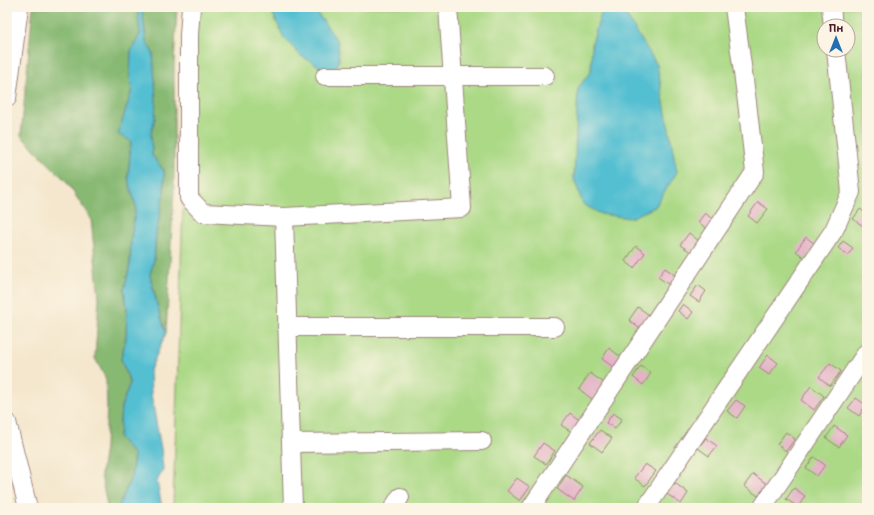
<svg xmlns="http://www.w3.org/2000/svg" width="874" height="515" viewBox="0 0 874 515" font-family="'Shantell Sans',sans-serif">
	<rect width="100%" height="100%" fill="#fcf5e5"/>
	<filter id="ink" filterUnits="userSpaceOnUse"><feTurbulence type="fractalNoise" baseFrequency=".025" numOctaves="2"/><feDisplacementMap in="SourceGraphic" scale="8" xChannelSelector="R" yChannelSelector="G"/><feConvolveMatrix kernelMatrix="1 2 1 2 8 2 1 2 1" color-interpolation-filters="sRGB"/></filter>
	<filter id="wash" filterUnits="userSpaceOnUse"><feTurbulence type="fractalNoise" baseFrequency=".012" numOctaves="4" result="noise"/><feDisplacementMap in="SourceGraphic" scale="16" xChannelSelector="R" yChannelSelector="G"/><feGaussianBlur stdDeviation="0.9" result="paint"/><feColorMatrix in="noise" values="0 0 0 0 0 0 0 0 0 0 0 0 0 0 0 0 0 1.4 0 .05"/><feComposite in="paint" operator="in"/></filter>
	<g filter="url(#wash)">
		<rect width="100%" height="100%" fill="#f4e7cd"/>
		<path fill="#abd986" stroke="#7a7c58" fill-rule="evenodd" d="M197 7H867V508H173L187 83ZM824 26H848V50H824Z"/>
		<g fill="#88b973" stroke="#696c4f">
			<path d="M33 7H138V13L140 34 131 51 130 77 132 90 126 112 131 141 128 178 136 207 131 237 130 265 124 290 127 308 126 338 121 359 130 383 121 407 119 437 134 455 131 477 118 508H107V505L101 475 105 447 107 406 106 379 95 358 99 298 91 219 66 181 21 136Z"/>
			<path d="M142 7H177L174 64V189L166 333 158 308 150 275 154 260 156 234 164 192V171L152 155 151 133 155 118 153 53 146 41Z"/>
		</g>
		<g fill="#55bfd2" stroke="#506f7e">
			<path d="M138 7H142L146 41 153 53 156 98 155 118 151 133 152 155 164 171V192L156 234 154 260 150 275 158 308 166 333 150 370 151 394 161 449 163 469 157 481 162 508H118L131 477 134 455 119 438 121 407 130 383 121 359 126 338 127 308 124 290 130 265 131 237 136 207 128 178 131 141 118 134 132 90 130 77 131 51 140 34 138 13Z"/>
			<path d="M274 7H313L338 42 339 60 335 70H323L314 63 301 56 284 38 273 14Z"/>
			<path d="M603 7H621L657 65 677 172 655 207 630 218 601 214 583 204 574 179 578 88 591 71 592 43Z"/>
		</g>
		<g id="blocks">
			<g fill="#e3b2c6">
				<path d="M758 202 768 209 757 223 748 216Z"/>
				<path d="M860 209 867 214 866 228 853 219Z"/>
				<path d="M705 213 716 222 710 231 698 222Z"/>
				<path d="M689 233 699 241 691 252 680 245Z"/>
				<path d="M806 237 816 245 806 259 796 251Z"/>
				<path d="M843 241 853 248 848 255 838 248Z"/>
				<path d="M636 246 645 253 634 268 625 261Z"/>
				<path d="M665 268 679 278 672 287 658 277Z"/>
				<path d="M698 285 706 291 699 302 690 296Z"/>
				<path d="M683 304 693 312 688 319 678 311Z"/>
				<path d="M638 307 649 315 640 329 629 320Z"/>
				<path d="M609 348 621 357 613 367 602 359Z"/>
				<path d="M768 355 778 363 769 375 759 368Z"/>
				<path d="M830 363 841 371 830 386 819 377Z"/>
				<path d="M641 366 651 373 643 385 633 377Z"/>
				<path d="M590 373 604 383 593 400 579 389Z"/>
				<path d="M811 386 824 396 814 410 801 400Z"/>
				<path d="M856 398 866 405 859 416 848 408Z"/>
				<path d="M736 400 745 406 737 418 727 411Z"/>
				<path d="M570 413 582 422 573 433 561 425Z"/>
				<path d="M613 413 622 419 615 429 606 423Z"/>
				<path d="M834 426 847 435 839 447 826 438Z"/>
				<path d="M600 430 612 438 602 452 590 443Z"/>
				<path d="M786 432 795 439 786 451 777 444Z"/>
				<path d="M706 438 717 446 709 456 698 448Z"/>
				<path d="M543 443 555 451 546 464 534 456Z"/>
				<path d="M814 457 825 465 817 476 806 468Z"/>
				<path d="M645 464 656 471 645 486 634 478Z"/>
				<path d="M753 474 767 484 758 496 744 486Z"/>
				<path d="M566 475 583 487 574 501 557 489Z"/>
				<path d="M517 478 530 487 520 501 507 491Z"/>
				<path d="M675 483 688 493 681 504 667 494Z"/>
				<path d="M794 488 805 496 798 507 786 499Z"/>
			</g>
		</g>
	</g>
	<g filter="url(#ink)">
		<use href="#blocks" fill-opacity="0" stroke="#9f837c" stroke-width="1"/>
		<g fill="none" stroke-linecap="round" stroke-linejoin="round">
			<g stroke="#9f837c" stroke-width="20">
				<g id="minor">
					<path d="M191 7 189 35V198L203 213 284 217 462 208 448 7"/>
					<path d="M831 7 833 26"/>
					<path d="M325 76H545"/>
					<path d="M7 98 19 7"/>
					<path d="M284 217 293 508"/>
					<path d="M287 327H555"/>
					<path d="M7 422 28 508"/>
					<path d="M291 443 482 441"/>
					<path d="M393 508 400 497"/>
					<path d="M531 508 755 172 747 102 734 7"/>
					<path d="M646 508 834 230 851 192 836 50"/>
					<path d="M762 508 867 352"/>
				</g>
			</g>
			<use href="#minor" stroke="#fff" stroke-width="18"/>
		</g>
	</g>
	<rect width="874" height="515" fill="none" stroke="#fcf5e5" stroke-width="24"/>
	<g transform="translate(836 38)"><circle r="19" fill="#fcf5e5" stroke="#b59f9b"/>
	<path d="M0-3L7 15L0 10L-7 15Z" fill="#1f6fb2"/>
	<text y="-6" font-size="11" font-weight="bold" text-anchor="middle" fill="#4a1f2b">Пн</text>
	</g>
</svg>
